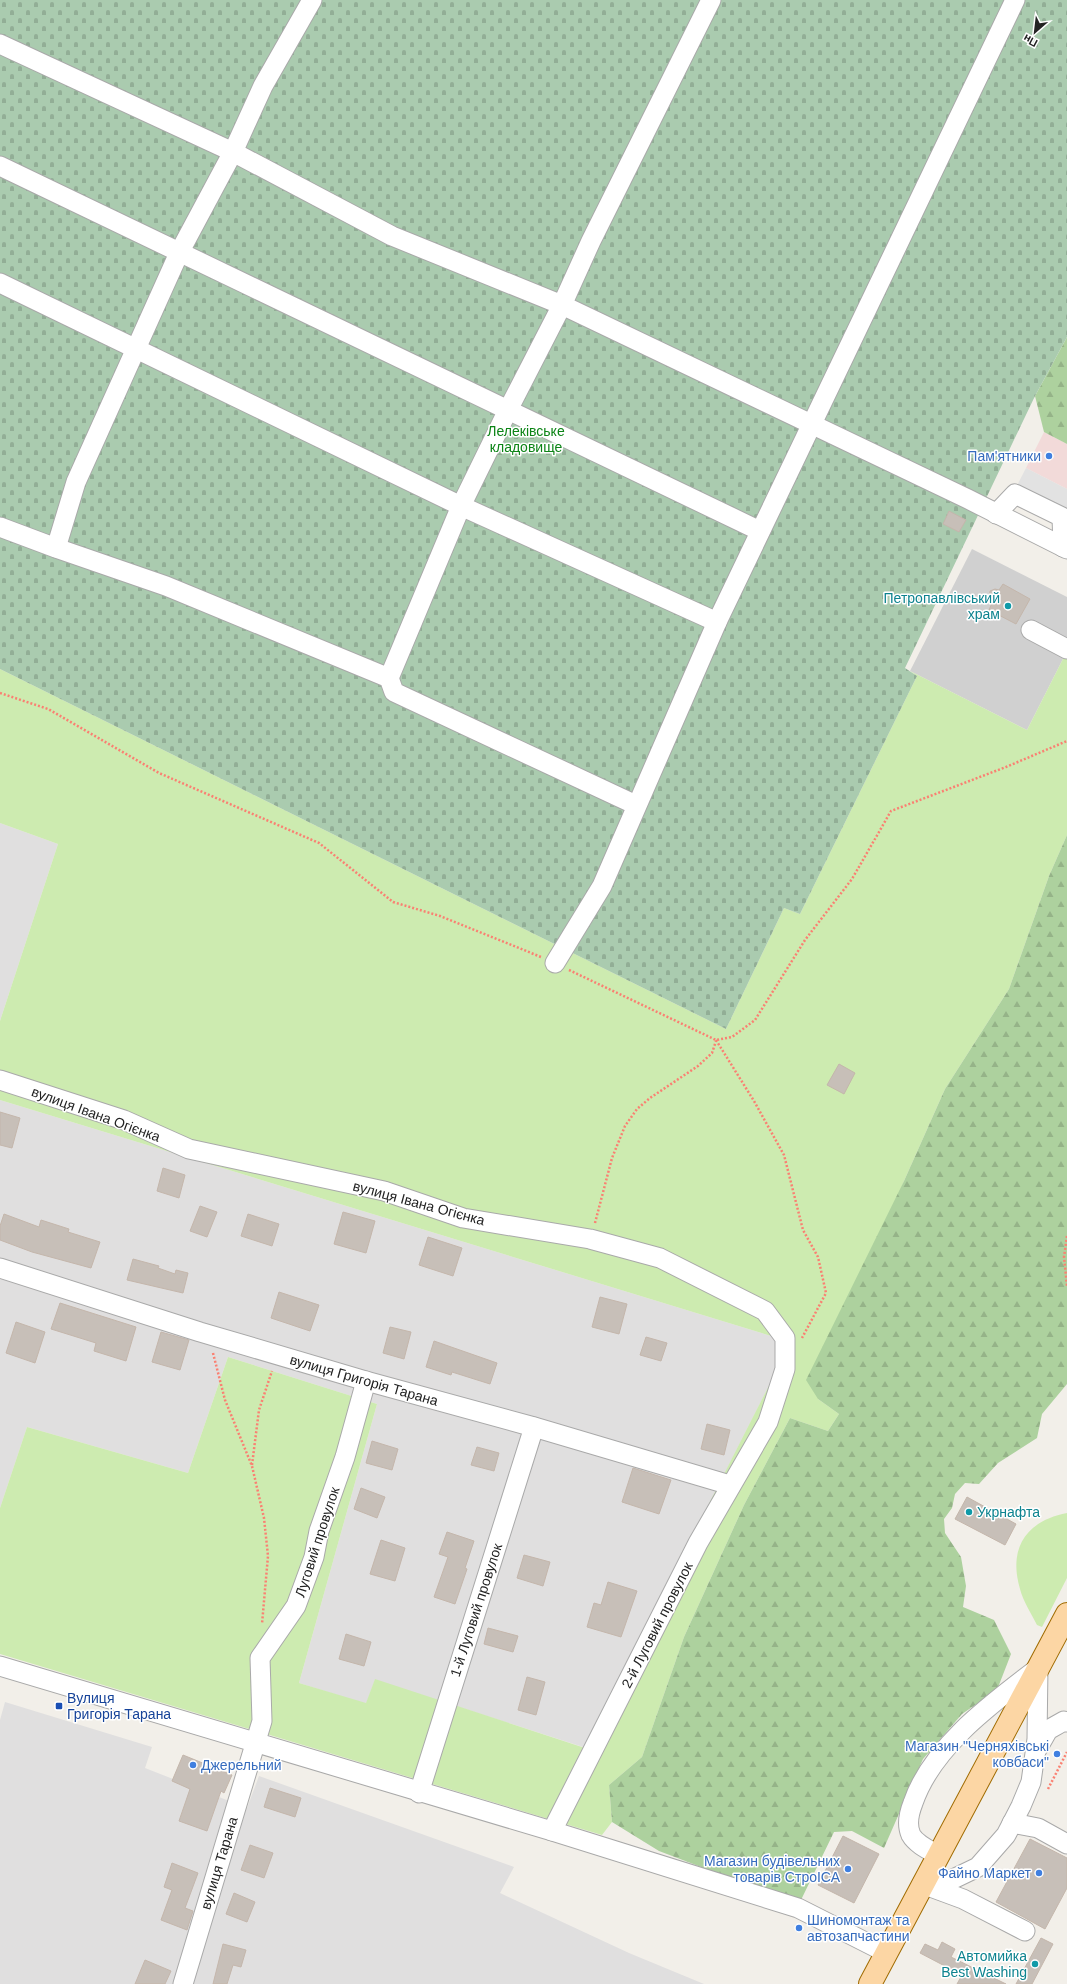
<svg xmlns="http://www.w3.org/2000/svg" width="1067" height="1984" viewBox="0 0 1067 1984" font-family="Helvetica,sans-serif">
	<defs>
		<pattern id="forest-firs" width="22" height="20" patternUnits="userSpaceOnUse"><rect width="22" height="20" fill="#add19e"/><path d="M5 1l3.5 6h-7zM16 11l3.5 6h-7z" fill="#95b388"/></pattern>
		<pattern id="cemetery-stones" width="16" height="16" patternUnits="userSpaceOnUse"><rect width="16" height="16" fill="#aacbaf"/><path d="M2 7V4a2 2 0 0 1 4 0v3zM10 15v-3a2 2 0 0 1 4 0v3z" fill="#92ae96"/></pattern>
	</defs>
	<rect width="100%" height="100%" fill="#f2efe9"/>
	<g fill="#e0dfdf">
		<path d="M0 823 58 844 0 1021Z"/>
		<path d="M0 1100 791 1342 586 1748 375 1680 366 1704 299 1683 377 1404 228 1357 188 1473 27 1427 0 1508Z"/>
		<path d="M5 1702 152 1747 145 1768 247 1808 259 1776 514 1867 500 1893 629 1953 704 1984H0V1720Z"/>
	</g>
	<path fill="#f2dad9" d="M1044 432 1067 444V489L1026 468Z"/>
	<path fill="#d0d0d0" d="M972 549 1067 597V651L1027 730 910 671Z"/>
	<g fill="#cdebb0">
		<path d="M1067 651V835L1049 876 1009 989 945 1089 904 1181 818 1399 839 1414 828 1431 790 1418 744 1505 684 1637 642 1757 609 1785 612 1822 602 1835 0 1654V1508L27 1427 188 1473 228 1357 377 1404 299 1683 366 1703 375 1679 585 1748 791 1342 0 1100V1021L58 844 0 823V669L726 1029 784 908 800 914 917 676 910 671 1027 730Z"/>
		<path d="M1067 1513V1578L1042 1627 1037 1625C1031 1613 1023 1601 1020 1589 1008 1548 1026 1521 1067 1513Z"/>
	</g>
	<g fill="url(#forest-firs)">
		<path d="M1067 337V444L1044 432 1035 396Z"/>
		<path d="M1067 835V1384L1042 1414 1037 1438 998 1463 979 1484 965 1483 955 1494 952 1508 944 1519 945 1533 961 1557 966 1586 963 1607 994 1620 1011 1654 997 1690 962 1714 923 1759 884 1848 852 1831 834 1832 801 1900 738 1881 659 1851 612 1822 609 1785 642 1757 684 1637 744 1505 790 1418 828 1431 839 1414 818 1399 806 1380 904 1181 945 1089 1009 989 1049 876Z"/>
	</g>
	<path fill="url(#cemetery-stones)" d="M0 0H1067V337L1035 396 905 668 917 676 800 914 784 908 726 1029 0 669Z"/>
	<path fill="#e2e2e2" d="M1026 468 1067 489V530L1009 501Z"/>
	<g fill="#c7bfb8" stroke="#c4b6ab">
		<path d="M949 511 966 520 959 532 943 524Z"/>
		<path d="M1003 584 1030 599 1016 624 989 610 992 603 989 599 990 591 995 589 999 590Z"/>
		<path d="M839 1064 855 1073 844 1094 827 1085Z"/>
		<path d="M0 1112 20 1118 12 1148 0 1145Z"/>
		<path d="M163 1168 185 1175 179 1198 157 1191Z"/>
		<path d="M200 1206 217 1212 207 1237 190 1231Z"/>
		<path d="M343 1212 375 1221 366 1253 334 1244Z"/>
		<path d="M4 1214 39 1227 41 1220 69 1229 68 1232 100 1242 91 1268 32 1252 0 1240V1226Z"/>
		<path d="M248 1214 279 1224 272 1246 241 1236Z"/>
		<path d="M428 1237 462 1248 453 1276 419 1265Z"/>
		<path d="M133 1259 159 1266 158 1268 175 1274 176 1270 188 1273 183 1293 127 1280Z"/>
		<path d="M279 1292 319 1305 310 1331 271 1318Z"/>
		<path d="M600 1297 627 1304 619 1334 592 1327Z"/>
		<path d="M60 1303 136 1327 126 1361 94 1351 96 1343 51 1329Z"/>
		<path d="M16 1322 45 1332 35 1363 6 1353Z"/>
		<path d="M390 1327 411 1332 404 1359 383 1353Z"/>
		<path d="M161 1332 189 1340 180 1370 152 1362Z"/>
		<path d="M646 1337 667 1343 661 1361 640 1355Z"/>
		<path d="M434 1341 497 1363 490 1384 452 1372 451 1375 426 1367Z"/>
		<path d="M707 1424 730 1430 724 1455 701 1449Z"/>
		<path d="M372 1441 398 1449 392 1470 366 1463Z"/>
		<path d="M477 1447 499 1453 494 1471 471 1465Z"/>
		<path d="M633 1468 671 1480 659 1514 622 1502Z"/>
		<path d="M361 1488 385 1497 377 1518 354 1509Z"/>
		<path d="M967 1497 1016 1524 1005 1545 955 1519Z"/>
		<path d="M447 1532 474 1541 465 1568 467 1569 455 1604 434 1597 448 1557 439 1554Z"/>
		<path d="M381 1540 405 1548 395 1581 370 1574Z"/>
		<path d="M524 1555 550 1562 543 1586 517 1578Z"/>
		<path d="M608 1582 637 1591 621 1637 587 1627 594 1603 601 1605Z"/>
		<path d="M488 1628 518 1636 513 1652 484 1644Z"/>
		<path d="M346 1634 371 1642 364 1666 339 1659Z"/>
		<path d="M527 1677 545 1682 536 1715 518 1710Z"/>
		<path d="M183 1755 232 1775 224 1793 221 1791 207 1831 179 1821 190 1789 172 1781Z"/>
		<path d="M270 1788 301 1798 295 1817 264 1807Z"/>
		<path d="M843 1836 879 1854 854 1903 818 1885Z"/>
		<path d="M1030 1839 1067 1858V1888L1045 1929 996 1902Z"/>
		<path d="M250 1845 273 1853 264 1878 241 1870Z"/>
		<path d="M172 1863 198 1873 185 1908 193 1911 187 1930 161 1920 172 1890 164 1887Z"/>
		<path d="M234 1893 255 1902 247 1922 226 1914Z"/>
		<path d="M1041 1938 1053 1944 1032 1984H1016Z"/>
		<path d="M942 1942 955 1949 951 1957 1006 1984H957L962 1975 920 1953 925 1944 938 1950Z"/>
		<path d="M223 1944 246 1950 241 1967 233 1965 227 1984H213Z"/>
		<path d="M145 1960 171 1971 165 1984H135Z"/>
	</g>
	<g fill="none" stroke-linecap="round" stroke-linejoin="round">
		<g stroke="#a9a9a9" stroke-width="21">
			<g id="minor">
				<path d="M0 44 233 152 392 236 562 305 968 499 1067 549"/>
				<path d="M0 166 760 531"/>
				<path d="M0 283 461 506 717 622"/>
				<path d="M996 514 1015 494 1062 517 1063 547"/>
				<path d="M0 527 56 548 166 586 389 678 394 692 636 805"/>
				<path d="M56 548 76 482 179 253 233 152 263 86 312 0"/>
				<path d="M1031 630 1067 649"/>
				<path d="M389 678 461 506 508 410 562 305 591 241 711 0"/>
				<path d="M555 963 602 886 717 622 1015 0"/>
				<path d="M0 1080 124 1120 189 1149 384 1191 463 1218 590 1239 660 1258 765 1311 785 1338V1369L768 1422 698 1543 552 1831"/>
				<path d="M0 1268 200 1332 366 1381 534 1427 730 1485"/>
				<path d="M0 1666 552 1831 798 1908 887 1953"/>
				<path d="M1036 1751 1048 1730 1064 1721 1067 1722"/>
				<path d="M419 1793 534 1427"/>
				<path d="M1012 1823 1038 1828 1067 1844"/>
				<path d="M938 1855C929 1850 916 1844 911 1835 906 1824 909 1813 913 1803 932 1747 991 1704 1037 1669"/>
				<path d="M922 1884 949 1881 978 1867 1006 1835 1021 1806 1031 1782 1037 1739 1038 1668"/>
				<path d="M925 1885 963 1899 1025 1931"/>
				<path d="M183 1984 262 1721 260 1658 296 1606 314 1557 319 1531 345 1457 366 1381"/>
			</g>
		</g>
		<g stroke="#a06b00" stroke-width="24">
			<path id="major" d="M870 1984 1067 1614"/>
		</g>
		<g stroke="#fa8072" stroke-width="2.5" stroke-dasharray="2 2" stroke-linecap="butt">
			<path d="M0 693 48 709 159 773 319 843 393 902 440 916 541 957"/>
			<path d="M569 970 716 1040 732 1037 755 1020 805 940 852 879 891 811 1006 767 1067 741"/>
			<path d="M716 1040 754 1101 784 1155 803 1230 818 1257 826 1293 802 1338"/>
			<path d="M595 1223 612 1158 625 1126 637 1109 650 1098 698 1066 712 1053 716 1041"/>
			<path d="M1067 1236 1064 1257 1067 1286"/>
			<path d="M213 1353 225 1400 252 1466 264 1518 268 1556 262 1624"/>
			<path d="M252 1465 259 1410 272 1371"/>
			<path d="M1048 1789 1067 1752"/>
		</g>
		<use href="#minor" stroke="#fff" stroke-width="19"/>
		<use href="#major" stroke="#fcd6a4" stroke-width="22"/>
	</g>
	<g fill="#3f7fe0" stroke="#fff" stroke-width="1.5">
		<circle cx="1049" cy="456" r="4"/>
		<circle cx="1057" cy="1754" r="4"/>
		<circle cx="193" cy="1765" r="4"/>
		<circle cx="848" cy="1869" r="4"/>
		<circle cx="1039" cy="1873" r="4"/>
		<circle cx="799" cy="1928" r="4"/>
	</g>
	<g fill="#0f9aa8" stroke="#fff" stroke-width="1.5">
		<circle cx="1008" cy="606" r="4"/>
		<circle cx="969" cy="1512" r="4"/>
		<circle cx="1035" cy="1964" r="4"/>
	</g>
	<rect fill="#1a4fb4" stroke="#fff" stroke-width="1.5" x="55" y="1702" width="8" height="8" rx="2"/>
	<g text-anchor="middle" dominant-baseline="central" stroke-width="3" stroke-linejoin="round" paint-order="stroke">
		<g font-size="14" fill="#0c8416" stroke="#fff">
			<text x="526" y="431">Лелеківське<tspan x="526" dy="16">кладовище</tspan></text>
		</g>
		<g font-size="14" fill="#366cbe" stroke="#fff" text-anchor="end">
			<text x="1041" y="456">Пам'ятники</text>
			<text x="1049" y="1746">Магазин "Черняхівські<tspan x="1049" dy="16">ковбаси"</tspan></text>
			<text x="201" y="1765" text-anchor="start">Джерельний</text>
			<text x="840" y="1861">Магазин будівельних<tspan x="840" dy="16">товарів СтроІСА</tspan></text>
			<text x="1031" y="1873">Файно Маркет</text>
			<text x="807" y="1920" text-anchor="start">Шиномонтаж та<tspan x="807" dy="16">автозапчастини</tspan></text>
		</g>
		<g font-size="14" fill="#0d838f" stroke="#fff" text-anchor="end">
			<text x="1000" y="598">Петропавлівський<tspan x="1000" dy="16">храм</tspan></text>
			<text x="977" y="1512" text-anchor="start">Укрнафта</text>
			<text x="1027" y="1956">Автомийка<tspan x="1027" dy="16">Best Washing</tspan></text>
		</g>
		<g font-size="14" fill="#222" stroke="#fff">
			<text transform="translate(96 1114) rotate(20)">вулиця Івана Огієнка</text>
			<text transform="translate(419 1203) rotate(15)">вулиця Івана Огієнка</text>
			<text transform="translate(364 1380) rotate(16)">вулиця Григорія Тарана</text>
			<text transform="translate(317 1542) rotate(-72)">Луговий провулок</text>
			<text transform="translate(476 1610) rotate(-72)">1-й Луговий провулок</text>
			<text transform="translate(657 1625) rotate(-63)">2-й Луговий провулок</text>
			<text transform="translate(219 1863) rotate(-73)">вулиця Тарана</text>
		</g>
		<g font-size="14" fill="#164399" stroke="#fff" text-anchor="start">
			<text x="67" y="1698">Вулиця<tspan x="67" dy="16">Григорія Тарана</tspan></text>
		</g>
	</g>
	<g transform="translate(1035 32) rotate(208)" stroke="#ffffff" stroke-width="3" paint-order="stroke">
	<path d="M0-3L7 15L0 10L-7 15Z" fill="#222222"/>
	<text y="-6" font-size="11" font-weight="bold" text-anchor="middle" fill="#222222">Пн</text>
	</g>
</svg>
